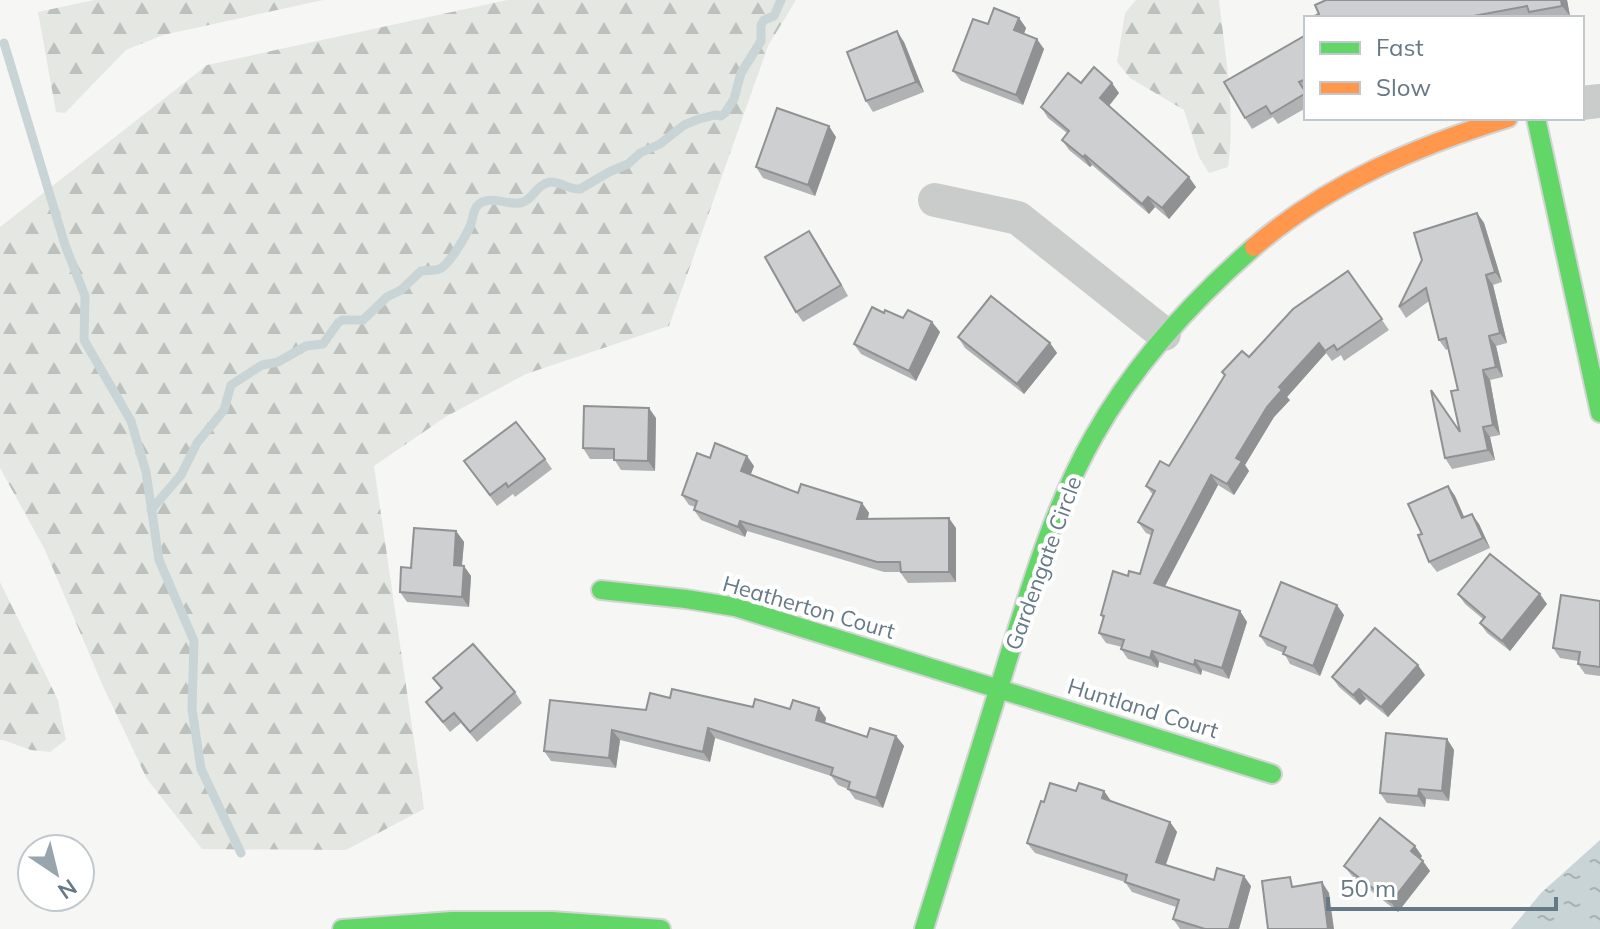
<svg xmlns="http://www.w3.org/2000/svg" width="1600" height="929" viewBox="0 0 1600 929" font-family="Mulish,sans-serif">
	<defs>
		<pattern id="forest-firs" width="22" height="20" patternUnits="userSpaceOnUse" patternTransform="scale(2)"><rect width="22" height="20" fill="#e5e8e2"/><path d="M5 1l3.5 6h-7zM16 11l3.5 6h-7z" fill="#bdc1bd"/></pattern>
		<pattern id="water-ripples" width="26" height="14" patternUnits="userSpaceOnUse" patternTransform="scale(2)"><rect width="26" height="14" fill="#c9d4d6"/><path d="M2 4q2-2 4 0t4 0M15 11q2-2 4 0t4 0" fill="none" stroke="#a7b1b3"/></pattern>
	</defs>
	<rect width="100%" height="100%" fill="#f6f6f5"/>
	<g fill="url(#forest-firs)">
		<path d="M94 0H323L163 35 126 50 65 113 56 112 38 12Z"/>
		<path d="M507 0H796L768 46 669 326 526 374 447 416 374 466 424 809 346 850 202 849 147 779 102 684 45 550 0 468V227L207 65Z"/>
		<path d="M1136 0H1219C1225 53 1236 114 1228 167L1209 173 1199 157 1184 110 1130 78 1117 62 1125 13Z"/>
		<path d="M0 582 58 700 66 740 50 752 31 750 3 740H0Z"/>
	</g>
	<path fill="url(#water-ripples)" d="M1600 840V929H1511L1541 893Z"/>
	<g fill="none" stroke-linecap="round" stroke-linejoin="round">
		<g stroke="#c9d4d6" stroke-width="9">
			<path d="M4 43 65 245 85 296 84 340 131 421 146 472 159 560 194 641 192 709 201 769 241 853"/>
			<path d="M151 510 181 475 197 443 224 410 231 385 262 365 278 362 306 346 323 344 338 323 342 320H363L387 297 401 290 421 271C427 270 434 271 439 269 449 266 467 234 471 224 473 218 473 211 477 206 488 194 507 205 520 203 534 200 535 185 550 182 560 181 569 190 580 189L609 172 628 164 640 153 660 144 684 125 699 119 715 115 721 116 725 113 734 99 741 73 761 41V25L764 20 774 16 781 0"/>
		</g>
		<g stroke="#d3d4d4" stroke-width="22">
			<g id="fast">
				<path d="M1536 118 1600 413"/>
				<path d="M601 590 686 599 735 607 1272 774"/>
				<path d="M342 929 452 921H552L661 929"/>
				<path d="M924 929C952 840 980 751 1007 662 1031 585 1054 506 1094 436 1135 363 1191 302 1254 247"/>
			</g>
		</g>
		<g stroke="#d3d4d4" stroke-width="22">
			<path id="slow" d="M1254 247C1327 184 1417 146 1508 118"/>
		</g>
		<g stroke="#cacccc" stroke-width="34">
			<path d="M1582 103 1600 101"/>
			<path d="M935 200 1018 218 1164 334"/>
		</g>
		<use href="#fast" stroke="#63d668" stroke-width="18"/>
		<use href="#slow" stroke="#ff974d" stroke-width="18"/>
	</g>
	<g fill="#b0b2b3">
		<path d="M1326 0H1567L1570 16 1560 18H1532V17L1525 18H1310L1319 14Z"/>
		<path d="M1019 18 1026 28 1024 34 1044 49 1023 105 961 81 953 71 988 24Z"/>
		<path d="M1306 35V108L1278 124 1273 117 1252 129 1245 118Z"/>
		<path d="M904 42 924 92 873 112 866 101Z"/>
		<path d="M1081 83 1119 93 1109 106 1196 187 1169 219 1155 207 1149 214 1092 165 1090 167 1069 150 1062 140 1067 133 1048 118 1041 107Z"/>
		<path d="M836 137 815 196 763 178 756 167Z"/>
		<path d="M1477 213 1484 223 1502 282 1493 285 1507 343 1496 346 1503 377 1490 380 1500 435 1490 437 1495 460 1452 469 1445 458 1460 432 1458 390 1448 349 1446 350 1439 340 1429 301 1406 318 1399 307Z"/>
		<path d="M816 241 848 296 803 322 796 312Z"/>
		<path d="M1348 271 1389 330 1344 361 1341 355 1332 361 1326 353 1287 397 1290 400 1274 417 1245 465 1249 471 1234 495 1218 485 1164 587 1240 611 1247 622 1229 679 1202 670 1201 675 1159 662 1158 668 1128 659 1121 649 1122 647 1106 643 1099 633 1103 618 1101 615 1128 576 1140 574 1151 535 1146 533 1138 522 1153 495 1146 486 1169 466 1225 376 1222 372 1249 357Z"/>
		<path d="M903 318 932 322 940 332 916 381 861 354 854 344Z"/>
		<path d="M958 337 1050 343 1057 353 1024 394 965 348Z"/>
		<path d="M656 418 655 471 621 470 614 459H590L583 448Z"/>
		<path d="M710 458 754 466 751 474 798 493 862 503 869 513 868 519 956 528V582L908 583 900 572H884L747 531 745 537 701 520 694 510 695 507 689 505 682 495Z"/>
		<path d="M545 459 552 469 515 497 513 494 497 506 464 461Z"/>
		<path d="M1448 486 1455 496 1464 517 1479 524 1490 548 1437 572 1429 562 1422 534Z"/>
		<path d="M456 531 464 542 462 565 471 576 469 607 407 602 400 592 411 568Z"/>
		<path d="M1458 594 1547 604 1510 651 1487 633 1480 623 1483 619 1465 604Z"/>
		<path d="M1600 601V676L1585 674 1578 664V661L1560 658 1553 648Z"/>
		<path d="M1344 615 1320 676 1290 664 1284 653 1267 646 1260 636Z"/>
		<path d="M1425 675 1388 717 1366 699 1360 705 1339 687 1332 677Z"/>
		<path d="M433 678 515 692 522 703 477 742 461 723 450 732 426 702 441 689Z"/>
		<path d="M670 698 753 707 790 709 826 718 825 723 867 737 896 736 904 746 883 808 855 799 848 789 838 785 831 776 715 738 710 762 620 740 616 768 551 761 544 751 646 710Z"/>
		<path d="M1447 739 1454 750 1449 801 1426 799 1425 807 1387 803 1380 793Z"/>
		<path d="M1076 791H1104L1111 801 1170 822 1177 832 1166 865 1214 880 1251 886 1239 929H1180L1173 919 1176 907 1132 892 1125 882 1035 853 1027 843 1044 802Z"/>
		<path d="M1422 856 1420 859 1430 871 1398 912 1352 876 1344 866Z"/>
	</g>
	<g fill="#909192">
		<path d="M1561 0H1567L1570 16 1562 6Z"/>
		<path d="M1019 18 1026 28 1021 41 1014 30Z"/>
		<path d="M897 31 904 42 924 92 916 82Z"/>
		<path d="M1037 39 1044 49 1023 105 1016 95Z"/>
		<path d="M1112 83 1119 93 1107 108 1100 98Z"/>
		<path d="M829 126 836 137 815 196 808 185Z"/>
		<path d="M1085 155 1092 165 1090 167 1083 157Z"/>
		<path d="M1189 177 1196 187 1169 219 1162 208Z"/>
		<path d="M1148 197 1155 207 1149 214 1142 204Z"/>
		<path d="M1477 213 1484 223 1502 282 1495 272Z"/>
		<path d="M809 231 816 241 848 296 841 285Z"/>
		<path d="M1486 275 1493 285 1507 343 1500 333Z"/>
		<path d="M932 322 940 332 916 381 909 371Z"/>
		<path d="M1489 336 1496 346 1503 377 1496 367Z"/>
		<path d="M1050 343 1057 353 1024 394 1017 384Z"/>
		<path d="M1319 343 1326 353 1287 397 1290 400 1274 417 1245 465 1249 471 1234 495 1227 484 1236 458 1279 387Z"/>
		<path d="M1483 370 1490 380 1500 435 1493 425Z"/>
		<path d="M649 408 656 418 655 471 648 461Z"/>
		<path d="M1483 427 1490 437 1495 460 1488 450Z"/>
		<path d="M747 456 754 466 748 481 741 471Z"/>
		<path d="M1211 475 1218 485 1161 594 1154 583Z"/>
		<path d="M1448 486 1455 496 1469 528 1462 518Z"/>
		<path d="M862 503 869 513 864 529 857 519Z"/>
		<path d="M1472 514 1479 524 1490 548 1483 538Z"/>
		<path d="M949 518 956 528V582L949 572Z"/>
		<path d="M740 521 747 531 745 537 738 527Z"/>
		<path d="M456 531 464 542 461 575 454 565Z"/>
		<path d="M464 566 471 576 469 607 462 597Z"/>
		<path d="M1540 594 1547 604 1510 651 1502 641Z"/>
		<path d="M1337 605 1344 615 1320 676 1313 666Z"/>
		<path d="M1240 611 1247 622 1229 679 1222 668Z"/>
		<path d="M1152 651 1159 662 1158 668 1150 658Z"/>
		<path d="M1195 660 1202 670 1201 675 1194 665Z"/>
		<path d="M1418 665 1425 675 1388 717 1381 707Z"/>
		<path d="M1359 689 1366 699 1360 705 1353 695Z"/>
		<path d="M819 708 826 718 823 730 816 720Z"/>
		<path d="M708 728 715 738 710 762 703 752Z"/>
		<path d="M612 730 620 740 616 768 609 758Z"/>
		<path d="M896 736 904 746 883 808 876 798Z"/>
		<path d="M1447 739 1454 750 1449 801 1442 791Z"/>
		<path d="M1419 789 1426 799 1425 807 1418 796Z"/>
		<path d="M1104 791 1111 801 1102 798Z"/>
		<path d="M1170 822 1177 832 1163 872 1156 862Z"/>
		<path d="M1415 846 1422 856 1418 861 1411 851Z"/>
		<path d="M1423 861 1430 871 1398 912 1391 902Z"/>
		<path d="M1244 876 1251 886 1239 929H1229Z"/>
		<path d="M1322 882 1329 893 1334 929H1328Z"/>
	</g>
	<g fill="#cdcfd0" stroke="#909192" stroke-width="2">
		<path d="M1326 0H1561L1562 6 1529 12 1527 6 1473 16V18H1310L1319 14 1315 5Z"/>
		<path d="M994 8 1019 18 1014 30 1037 39 1016 95 953 71 973 19 988 24Z"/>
		<path d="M897 31 916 82 866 101 847 52Z"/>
		<path d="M1306 35V79L1299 82 1306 93 1271 114 1266 106 1245 118 1224 82Z"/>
		<path d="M1094 67 1112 83 1100 98 1189 177 1162 208 1148 197 1142 204 1085 155 1083 157 1062 140 1069 131 1041 107 1068 73 1081 83Z"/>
		<path d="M777 108 829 126 808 185 756 167Z"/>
		<path d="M1477 213 1495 272 1486 275 1500 333 1489 336 1496 367 1483 370 1493 425 1483 427 1488 450 1445 458 1431 390 1460 432 1451 391 1458 390 1446 338 1439 340 1426 288 1399 307 1422 260 1414 233Z"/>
		<path d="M809 231 841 285 796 312 765 257Z"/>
		<path d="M1348 271 1382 319 1337 350 1334 345 1325 351 1319 343 1279 387 1282 390 1267 407 1236 458 1242 461 1227 484 1211 475 1154 583 1240 611 1222 668 1195 660 1194 665 1152 651 1150 658 1121 649 1124 640 1099 633 1104 616 1101 615 1113 571 1128 576 1129 571 1140 574 1153 530 1138 522 1155 491 1146 486 1160 461 1169 466 1225 375 1222 372 1242 351 1249 357 1293 309Z"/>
		<path d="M991 296 1050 343 1017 384 958 337Z"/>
		<path d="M872 307 884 313 885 310 903 318 908 310 932 322 909 371 854 344Z"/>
		<path d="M584 406 649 408 648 461 614 460V449L583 448Z"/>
		<path d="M516 422 545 459 508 487 506 483 490 495 464 461Z"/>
		<path d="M715 443 747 456 741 471 798 493 801 484 862 503 857 519 949 518V572H901L900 562H877L740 521 738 527 694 510 697 501 682 495 697 453 710 458Z"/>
		<path d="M1448 486 1462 518 1472 514 1483 538 1429 562 1418 535 1422 534 1408 504Z"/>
		<path d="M414 528 456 531 454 565 464 566 462 597 400 592 401 567 411 568Z"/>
		<path d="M1490 554 1540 594 1502 641 1480 623 1485 617 1458 594Z"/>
		<path d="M1281 582 1337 605 1313 666 1283 654 1286 647 1260 636Z"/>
		<path d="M1561 595 1600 601V667L1578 664 1580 652 1553 648Z"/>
		<path d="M1375 628 1418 665 1381 707 1359 689 1353 695 1332 677Z"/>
		<path d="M473 644 515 692 470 732 454 713 443 722 426 702 442 688 433 678Z"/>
		<path d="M672 689 753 707 755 699 790 709 793 700 819 708 816 720 867 737 870 728 896 736 876 798 848 789 850 782 831 775 833 768 708 728 703 752 612 730 609 758 544 751 550 700 646 710 650 693 670 698Z"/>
		<path d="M1386 733 1447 739 1442 791 1419 789 1418 796 1380 793Z"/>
		<path d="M1050 783 1076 791 1079 783 1104 791 1102 798 1170 822 1156 862 1214 880 1217 868 1244 876 1229 929H1205L1173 919 1179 900 1125 882 1127 875 1027 843 1041 801 1044 802Z"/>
		<path d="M1380 818 1415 846 1411 851 1423 861 1391 902 1344 866Z"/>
		<path d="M1290 877 1292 887 1322 882 1328 929H1268L1262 881Z"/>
	</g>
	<g text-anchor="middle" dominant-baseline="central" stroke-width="8" stroke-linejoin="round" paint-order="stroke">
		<g font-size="22" fill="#657986" stroke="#fff">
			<text transform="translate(1043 563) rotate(-70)">Gardengate Circle</text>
			<text transform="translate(809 607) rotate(16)">Heatherton Court</text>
			<text transform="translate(1143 708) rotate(17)">Huntland Court</text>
		</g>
	</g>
	<rect x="1304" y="16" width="280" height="104" fill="#ffffff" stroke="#c1c9cf" stroke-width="2"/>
	<rect x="1320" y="42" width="40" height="12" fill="#63d668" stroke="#c1c9cf" stroke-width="2"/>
	<text x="1376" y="56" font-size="24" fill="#657986">Fast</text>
	<rect x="1320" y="82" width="40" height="12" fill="#ff974d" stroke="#c1c9cf" stroke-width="2"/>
	<text x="1376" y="96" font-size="24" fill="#657986">Slow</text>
	<g transform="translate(56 873) rotate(145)"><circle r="38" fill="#ffffff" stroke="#c1c9cf" stroke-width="2"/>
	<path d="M0-6L14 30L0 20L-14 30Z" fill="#98a5ad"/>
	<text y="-12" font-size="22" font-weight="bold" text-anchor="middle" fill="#657986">N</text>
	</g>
	<path d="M1328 897v12h228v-12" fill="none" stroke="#657986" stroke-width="4"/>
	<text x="1340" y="897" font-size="24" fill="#657986" stroke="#ffffff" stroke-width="6" paint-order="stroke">50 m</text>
</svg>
